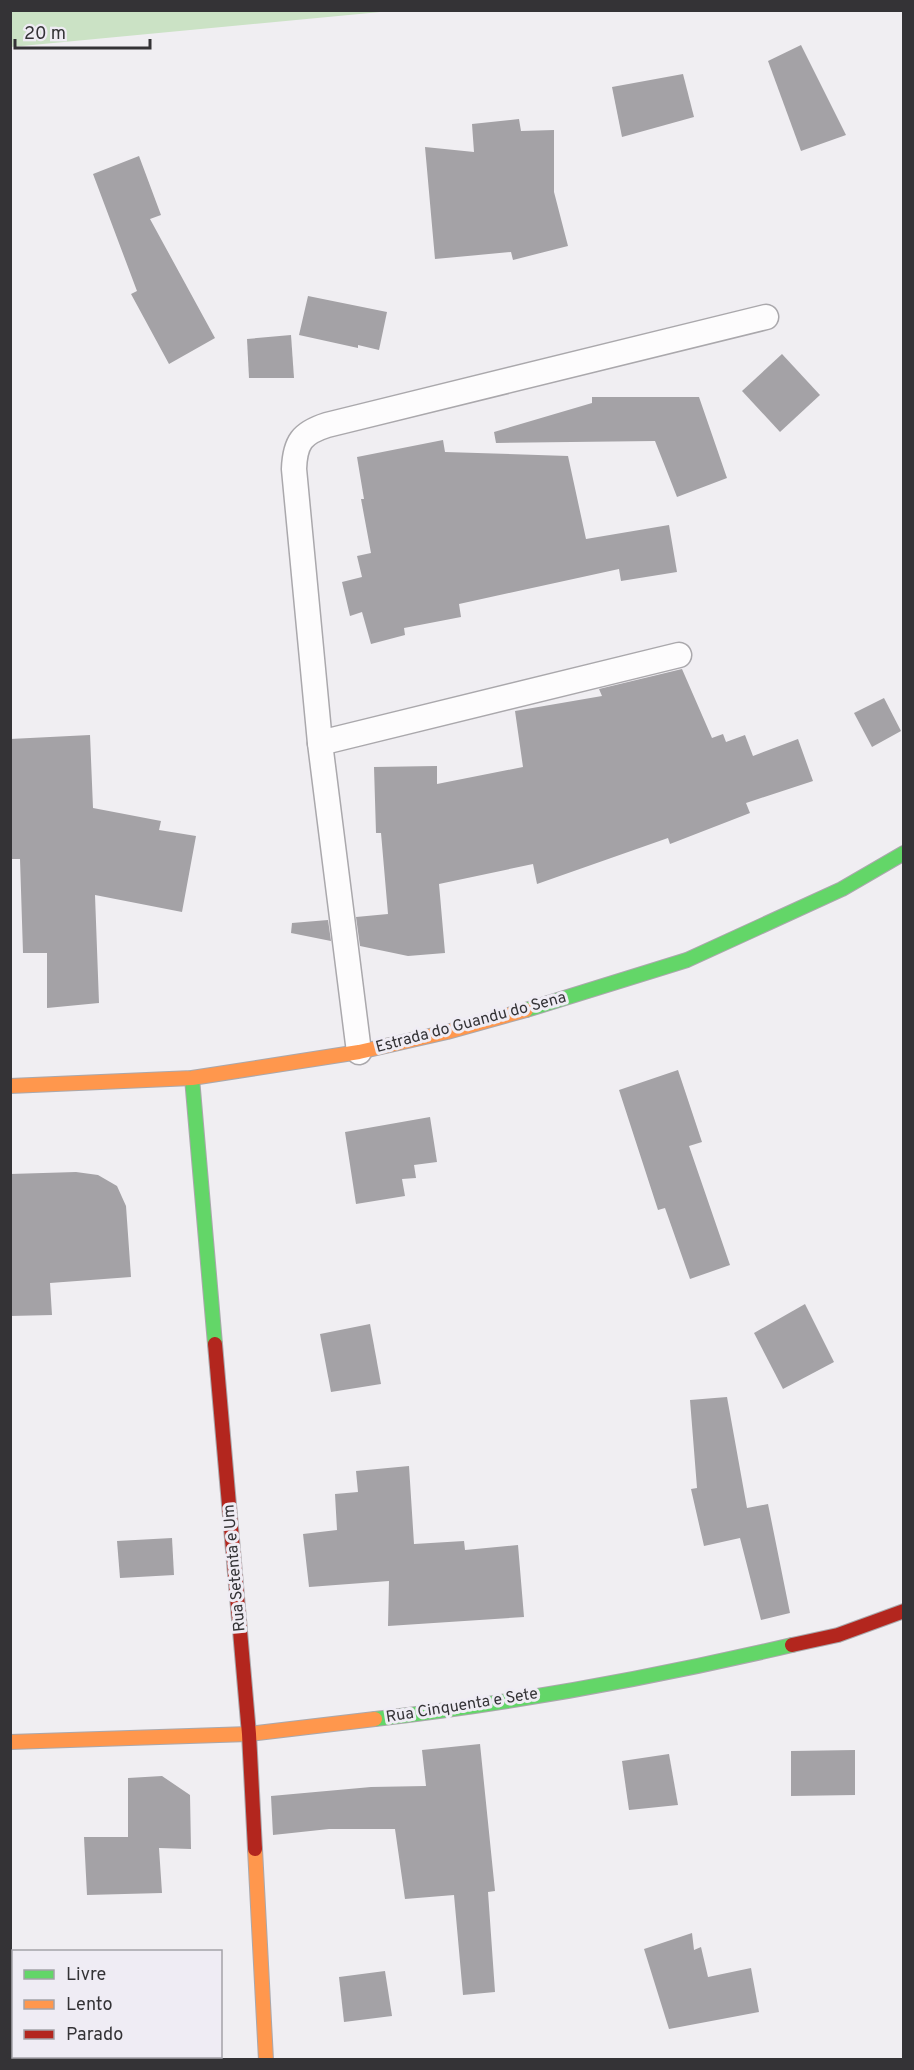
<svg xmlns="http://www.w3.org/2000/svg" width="914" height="2070" viewBox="0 0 914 2070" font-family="Overpass,sans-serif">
	<rect width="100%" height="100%" fill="#f0eef2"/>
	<path fill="#cbe2c5" d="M11 10H391V11L11 47Z"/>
	<g fill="#a4a2a6">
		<path d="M801 45 846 135 801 151 768 61Z"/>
		<path d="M683 74 694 117 622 137 612 87Z"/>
		<path d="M519 119 521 131 554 130V192L568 246 513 260 511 252 435 259 425 147 474 152 472 124Z"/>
		<path d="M139 156 161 215 150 219 215 338 169 364 131 294 137 291 93 174Z"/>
		<path d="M308 296 387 312 379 350 358 345V348L299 335Z"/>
		<path d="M291 335 294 378H249L247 339Z"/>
		<path d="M782 354 820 395 780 432 742 391Z"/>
		<path d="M592 397H699L727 478 677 497 655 441 496 443 494 432 592 403Z"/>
		<path d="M443 440 445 452 568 456 586 539 669 525 677 572 621 581 619 569 459 604 461 617 404 628 405 635 371 644 362 612 350 616 342 582 362 577 357 556 371 553 361 499H364L357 457Z"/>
		<path d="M682 669 712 738 723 734 726 742 745 735 753 756 798 739 813 781 746 803 750 813 670 844 668 838 537 884 533 864 439 884 445 953 408 956 360 946 356 917 388 914 381 833H376L374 767 437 766V784L523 767 515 711 602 696 599 689Z"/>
		<path d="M884 698 901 731 872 747 854 713Z"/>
		<path d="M90 735 93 808 161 821 159 830 196 836 182 912 95 895 99 1003 47 1008V953H23L20 859H10V739Z"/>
		<path d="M328 920 331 941 291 933 292 923Z"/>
		<path d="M678 1070 702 1142 689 1146 730 1265 690 1279 665 1208 658 1210 619 1090Z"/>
		<path d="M430 1117 437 1162 414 1165 416 1178 402 1179 405 1196 356 1204 345 1132Z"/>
		<path d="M76 1172 98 1175 117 1186 126 1206 131 1277 50 1283 52 1315 10 1316V1174Z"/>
		<path d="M805 1304 834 1362 783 1389 754 1333Z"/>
		<path d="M370 1324 381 1384 331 1392 320 1334Z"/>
		<path d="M727 1397 747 1508 768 1504 790 1613 761 1620 740 1538 704 1546 691 1489 697 1488 690 1400Z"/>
		<path d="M409 1466 414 1544 464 1541 465 1550 518 1545 524 1617 388 1626 389 1581 309 1587 303 1534 337 1530 335 1494 358 1492 356 1471Z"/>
		<path d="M172 1538 174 1575 120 1578 117 1541Z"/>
		<path d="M480 1744 495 1891 488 1892 495 1992 463 1995 454 1895 405 1899 395 1829H329L273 1835 271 1796 371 1787 426 1786 422 1750Z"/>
		<path d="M855 1750V1795L791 1796V1751Z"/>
		<path d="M669 1754 678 1805 629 1810 622 1761Z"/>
		<path d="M162 1776 190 1795 191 1849 159 1848 162 1893 87 1895 84 1837H128V1778Z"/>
		<path d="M692 1933 694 1950 701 1947 708 1977 751 1968 759 2012 669 2029 644 1949Z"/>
		<path d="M385 1971 392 2016 344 2022 339 1977Z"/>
	</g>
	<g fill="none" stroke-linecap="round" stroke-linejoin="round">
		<g stroke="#aaa8ac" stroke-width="27">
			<g id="lane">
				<path d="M320 743 679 655"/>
				<path d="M359 1052 320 743 294 469C295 442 302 433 327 425L766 317"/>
			</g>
		</g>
		<g stroke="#aaa8ac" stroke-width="16">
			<g id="fast">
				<path d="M526 1010 687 960 842 889 904 853"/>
				<path d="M192 1078 215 1344"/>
				<path d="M375 1719C515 1703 655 1677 792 1645"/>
			</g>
		</g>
		<g stroke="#aaa8ac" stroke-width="16">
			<g id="slow">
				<path d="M10 1086 192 1078 359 1052 447 1032 526 1010"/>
				<path d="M10 1742 249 1734 375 1719"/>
				<path d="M255 1849 266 2060"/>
			</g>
		</g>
		<g stroke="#aaa8ac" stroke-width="16">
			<g id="jam">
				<path d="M215 1344 249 1734 255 1849"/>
				<path d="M792 1645 838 1635 904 1611"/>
			</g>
		</g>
		<use href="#lane" stroke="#fdfcfd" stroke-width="24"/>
		<use href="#fast" stroke="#63d668" stroke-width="14"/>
		<use href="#slow" stroke="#ff974d" stroke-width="14"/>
		<use href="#jam" stroke="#b3261e" stroke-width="14"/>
	</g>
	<g text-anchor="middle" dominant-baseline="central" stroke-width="6" stroke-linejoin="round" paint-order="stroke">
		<g font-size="16" fill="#343336" stroke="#efecf4">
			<text transform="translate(471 1023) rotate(-15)">Estrada do Guandu do Sena</text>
			<text transform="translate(235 1568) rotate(-95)">Rua Setenta e Um</text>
			<text transform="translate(462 1706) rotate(-9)">Rua Cinquenta e Sete</text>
		</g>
	</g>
	<rect width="914" height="2070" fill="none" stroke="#343336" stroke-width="24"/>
	<rect x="12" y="1950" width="210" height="108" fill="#efecf4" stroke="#a4a2a8" stroke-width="1.5"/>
	<rect x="24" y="1970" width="30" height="9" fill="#63d668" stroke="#a4a2a8" stroke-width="1.5"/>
	<text x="66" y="1980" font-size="18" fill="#343336">Livre</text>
	<rect x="24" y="2000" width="30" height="9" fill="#ff974d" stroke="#a4a2a8" stroke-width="1.5"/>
	<text x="66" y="2010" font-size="18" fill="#343336">Lento</text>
	<rect x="24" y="2030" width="30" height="9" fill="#b3261e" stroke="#a4a2a8" stroke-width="1.5"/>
	<text x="66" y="2040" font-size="18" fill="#343336">Parado</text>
	<path d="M15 39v9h135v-9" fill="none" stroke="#343336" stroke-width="3"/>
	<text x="24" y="39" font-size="18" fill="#343336" stroke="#efecf4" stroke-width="4.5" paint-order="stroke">20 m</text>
</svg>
